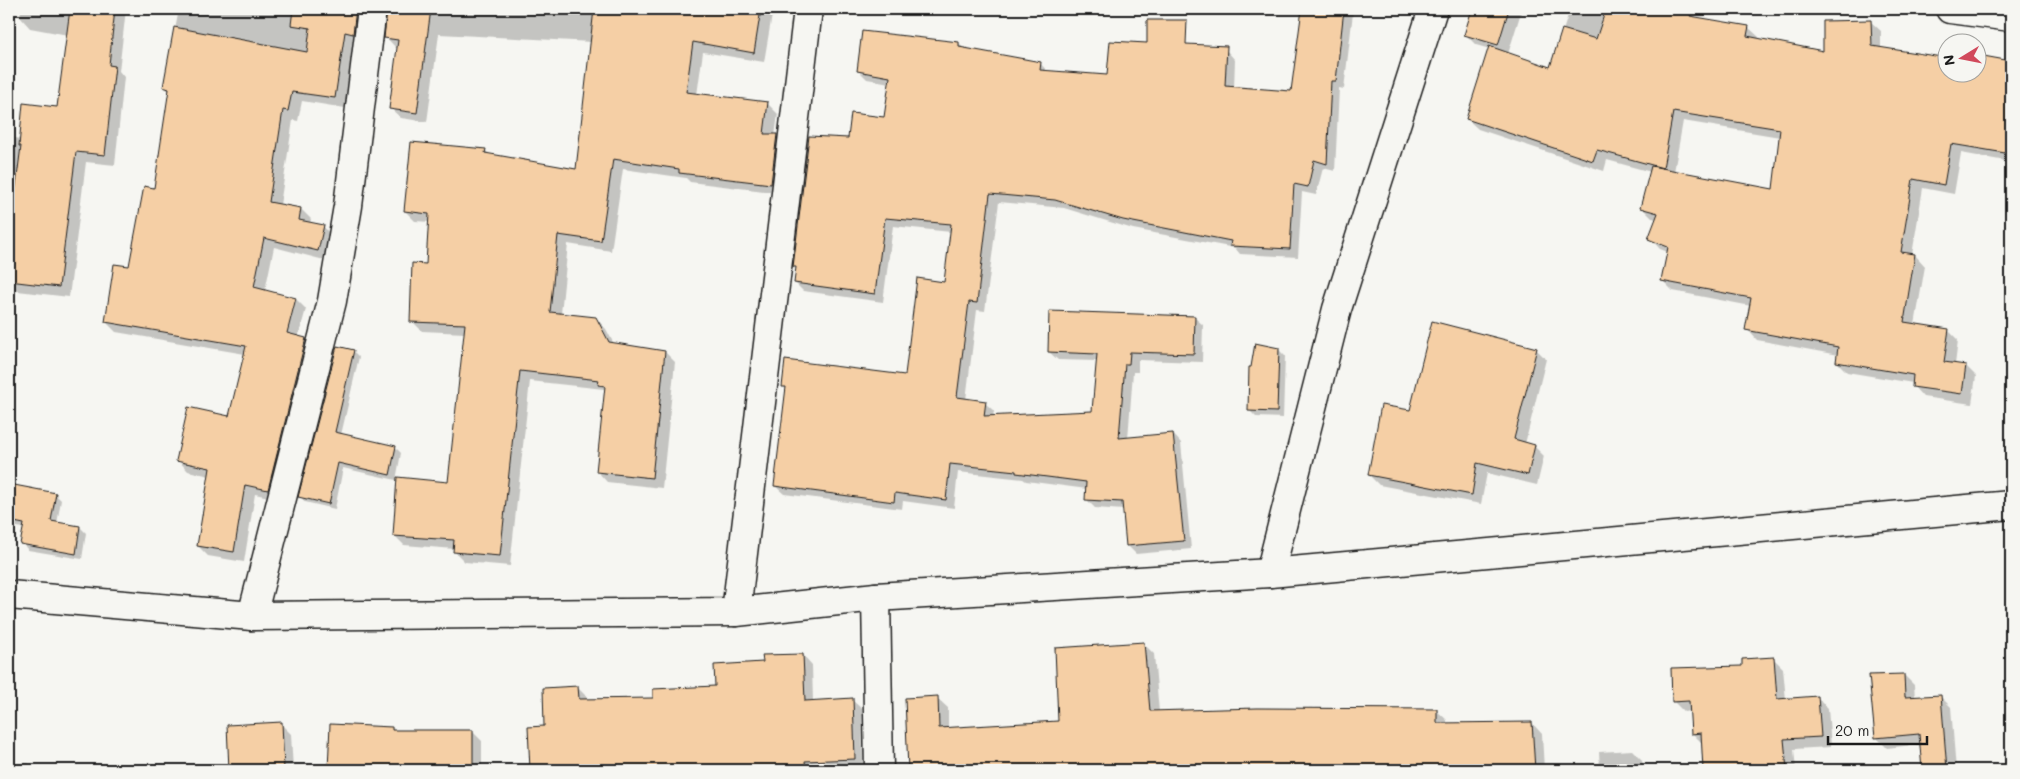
<svg xmlns="http://www.w3.org/2000/svg" width="2020" height="779" viewBox="0 0 2020 779" font-family="Mali,sans-serif">
	<rect width="100%" height="100%" fill="#f6f6f2"/>
	<filter id="ink" filterUnits="userSpaceOnUse"><feTurbulence type="fractalNoise" baseFrequency=".02" numOctaves="2"/><feDisplacementMap in="SourceGraphic" scale="10" xChannelSelector="R" yChannelSelector="G"/><feConvolveMatrix kernelMatrix="1 2 1 2 8 2 1 2 1" color-interpolation-filters="sRGB"/></filter>
	<g filter="url(#ink)">
		<g fill="#0003" fill-rule="evenodd">
			<path d="M21 9H126L119 71 124 77 115 165 86 162 69 297 9 290V137L21 139 58 108 68 35 30 28 20 17Z"/>
			<path d="M179 9H371L355 42 345 108 302 101 298 121 293 120 280 205 301 209 311 219 310 223 323 226 333 237 328 261 274 247 265 291 296 299 306 309 298 338 306 339 316 350 278 499 255 494 244 562 208 556 198 546 210 476 188 471 178 460 230 417 245 354 116 332 106 322 130 267 155 190 170 92 164 87Z"/>
			<path d="M388 9H773L764 62 703 52 697 95 768 104 778 114 775 136 787 146 781 193 690 182 686 178 623 169 611 251 568 244 561 314 596 318 606 329 614 344 665 352 675 362 662 488 607 482 597 471 606 391 604 389 530 381 510 566 465 562 455 552V549L404 545 394 535 449 484 465 333 422 331 412 321 427 265 430 222 415 221 405 211 485 150 490 155 577 170 592 42 439 34 427 122 401 118 390 108 398 48H396L386 37Z"/>
			<path d="M1303 9H1348L1353 13 1344 89 1339 88 1335 171 1323 168 1316 195 1302 192 1298 257 1240 254 1235 248 1133 229 1064 208 999 202 985 311 977 310 966 400 985 403 994 411 993 417 1093 412 1097 361 1058 360 1049 352 1194 317 1203 325 1202 362 1138 360V372H1133L1128 439 1173 434 1181 443 1191 549 1136 554 1127 545 1124 510 1095 508 1086 499 1087 489 1026 481 1023 479 958 472 954 508 903 501 902 509 784 494 775 486 787 390 783 386 906 377 945 284 951 232 893 226 883 302 803 291 795 283 797 269 795 267 849 139 885 118 890 83 867 79 859 71 959 43 965 50 1040 63 1048 72 1108 77 1227 51 1235 60 1234 88 1292 92Z"/>
			<path d="M1473 9H1522L1508 54 1551 68 1570 9H1677L1691 11 1698 19 1748 27 1759 37 1758 40 1824 53 1870 21 1881 31V49L1948 72H1978V57L2011 62V162L1961 153 1954 194 1923 188 1912 255H1915L1925 266 1915 325 1948 330 1958 340 1955 365 1966 366 1976 376 1972 404 1923 397 1913 386V383L1847 372 1837 362 1838 355 1757 340 1747 329 1751 306 1673 291 1662 280 1668 252 1660 249 1650 238 1657 219 1652 218 1641 207 1651 172 1607 160 1604 171 1478 129 1467 119 1490 49 1476 45 1466 35ZM1683 121 1780 137 1774 191 1674 172Z"/>
			<path d="M338 348 354 352 359 357 341 435 396 448 401 453 396 480 343 468 335 509 305 502 300 496Z"/>
			<path d="M1278 349 1285 356 1283 418 1256 417 1249 410Z"/>
			<path d="M1536 349 1546 359 1525 444 1534 446 1544 456 1537 485 1487 473 1481 504 1379 485 1369 475 1411 412Z"/>
			<path d="M9 486 55 494 61 500 57 524 80 527 86 533 82 559 28 550 22 543 24 528 9 526Z"/>
			<path d="M1143 643 1154 654 1159 712 1436 710 1447 720V725L1532 723 1542 734 1544 770H910L907 699 937 698 948 708V728L1059 722Z"/>
			<path d="M803 655 812 665 813 701 852 700 862 709 863 770H496L531 769 545 727 578 688 587 697V700L655 699 716 687 764 664Z"/>
			<path d="M1773 658 1783 668 1786 700 1817 697 1828 708 1831 747 1794 749 1796 770H1705L1703 744 1692 733 1691 711 1684 712 1673 701 1744 667Z"/>
			<path d="M1904 675 1914 685 1915 698 1940 696 1951 707 1956 770H1923L1921 744 1887 748 1876 737Z"/>
			<path d="M281 724 291 734 293 770H220H230Z"/>
			<path d="M331 725 392 728 395 732 472 731 482 741V770H329Z"/>
			<path d="M1632 750 1642 760 1643 770H1600L1599 752Z"/>
			<path d="M28 763 35 770H9V764Z"/>
		</g>
		<g fill="#f5cfa5" stroke="#1c1c1c">
			<path d="M70 9H115L109 65 115 66 105 155 76 152 59 287 9 281V240L21 146H19L23 103 57 107Z"/>
			<path d="M293 9H356L353 34 345 32 335 98 292 92 288 111 283 110 269 202 301 208 299 220 324 225 318 251 264 238 254 287 296 298 287 333 306 338 268 490 245 485 234 552 197 546 210 468 176 461 188 407 229 416 246 346 105 322 114 264 129 266 144 186 154 188 169 89 163 87 174 27 307 52 310 28 291 25Z"/>
			<path d="M387 9H431L417 113 389 109 398 40 384 38Z"/>
			<path d="M594 9H761L754 53 693 42 686 92 768 102 764 134H777L771 184 679 173V169L613 159 601 241 558 235 550 312 596 317 609 342 665 351 652 478 596 472 605 386 598 385 599 380 520 371 500 556 453 552 454 540 393 536 397 477 448 482 465 324 410 322 412 263 426 264 429 214 404 211 411 142 486 149 485 153 576 169Z"/>
			<path d="M1302 9H1344L1336 81H1331L1327 164 1314 160 1308 187 1294 184 1290 249 1230 246 1231 241 1123 220 1055 200 990 194 977 303 969 302 957 397 986 401 984 416 1092 411 1097 354 1048 352 1049 311 1195 316 1194 354 1130 352 1129 364H1125L1119 438 1173 433 1184 541 1126 546 1122 502 1085 500 1086 482 1016 473V471L950 464 946 500 895 493 894 502 774 486 786 387H782L785 360 905 375 917 278 944 282 951 224 885 218 875 294 794 283 796 267H793L809 136 848 138 851 113 884 117 890 77 857 71 862 31 959 42V47L1041 62 1040 70 1107 75 1110 41 1147 43V20H1187L1186 44 1227 46 1225 86 1291 91Z"/>
			<path d="M1472 9H1509L1498 45 1464 35Z"/>
			<path d="M1606 9H1692L1690 16 1749 26 1747 36 1823 51V21L1871 20 1872 46 1948 58V72H1978V55L2011 61V154L1951 144 1944 185 1913 179 1901 252 1915 254 1904 322 1949 329 1944 362 1966 365 1962 394 1912 387 1913 375 1836 362 1838 347 1745 330 1751 298 1661 281 1668 247 1648 239 1658 213 1640 208 1651 166 1773 189 1780 129 1673 112 1663 168 1597 150 1593 161 1466 119 1489 46 1550 67 1562 29 1596 39Z"/>
			<path d="M1432 321 1537 348 1514 439 1535 445 1528 475 1477 463 1472 495 1368 475 1381 405 1410 410Z"/>
			<path d="M1255 343 1279 348 1277 412 1248 411 1249 367H1251Z"/>
			<path d="M337 346 354 350 335 432 396 446 390 475 338 463 329 504 298 497Z"/>
			<path d="M9 484 56 493 51 521 80 526 76 554 20 544 24 524 9 521Z"/>
			<path d="M1144 642 1150 711 1257 708 1437 709V723L1532 722 1535 770H908L905 698 938 696 939 728 1058 721 1055 648Z"/>
			<path d="M803 654 805 701 853 698 855 759 805 761 806 770H530L528 727 544 726 543 688 578 686 579 699 653 698V689L715 686 714 665 763 662 762 655Z"/>
			<path d="M1774 657 1777 699 1818 696 1821 737 1784 739 1787 770H1703L1701 733 1691 734 1689 701 1672 702 1671 668 1742 666V659Z"/>
			<path d="M1904 674 1905 697 1941 695 1947 770H1922L1919 734 1875 738 1869 675Z"/>
			<path d="M282 722 284 770H229L227 725Z"/>
			<path d="M330 724 392 727V730H473V770H328Z"/>
		</g>
		<g fill="none" stroke-linecap="round" stroke-linejoin="round">
			<g stroke="#1c1c1c" stroke-width="31">
				<g id="street">
					<path d="M1950 9 2011 17"/>
					<path d="M1270 573 1337 309 1433 9"/>
					<path d="M876 597 879 770"/>
					<path d="M736 612 808 9"/>
					<path d="M252 616 332 301 348 206 372 9"/>
				</g>
			</g>
			<g stroke="#1c1c1c" stroke-width="31">
				<path id="secondary" d="M9 595 252 616 736 612 876 597 1270 573 2011 505"/>
			</g>
			<use href="#street" stroke="#f6f6f2" stroke-width="28"/>
			<use href="#secondary" stroke="#f6f6f2" stroke-width="28"/>
		</g>
	</g>
	<rect width="2020" height="779" fill="none" stroke="#f6f6f2" stroke-width="30"/>
	<rect x="15" y="15" width="1990" height="749" fill="none" stroke="#1c1c1c" stroke-width="2" filter="url(#ink)"/>
	<g transform="translate(1962 58) rotate(260)"><circle r="24" fill="#f6f6f2" stroke="#9f9f9c"/>
	<path d="M0-4L9 19L0 12L-9 19Z" fill="#d1495b"/>
	<text y="-8" font-size="14" font-weight="bold" text-anchor="middle" fill="#1c1c1c">N</text>
	</g>
	<path d="M1828 736v8h99v-8" fill="none" stroke="#1c1c1c" stroke-width="2.5"/>
	<text x="1835" y="736" font-size="15" fill="#1c1c1c" stroke="#f6f6f2" stroke-width="4" paint-order="stroke">20 m</text>
</svg>
